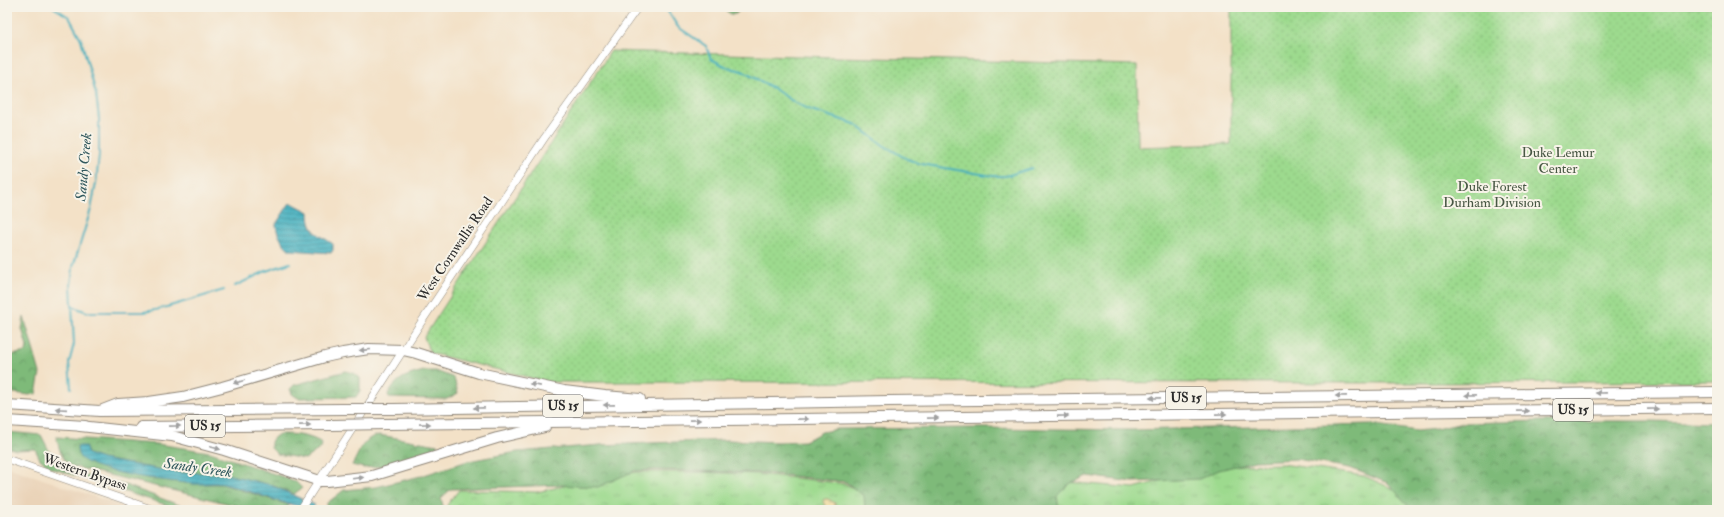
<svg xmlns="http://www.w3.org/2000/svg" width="1724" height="517" viewBox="0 0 1724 517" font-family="'IM FELL Double Pica',serif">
	<defs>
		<pattern id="grass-tufts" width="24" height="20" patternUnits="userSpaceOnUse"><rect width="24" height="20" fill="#9dda8e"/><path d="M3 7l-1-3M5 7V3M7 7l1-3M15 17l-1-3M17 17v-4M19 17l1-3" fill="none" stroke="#87bb7b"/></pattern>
		<pattern id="forest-crowns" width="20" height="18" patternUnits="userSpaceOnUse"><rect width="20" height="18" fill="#7eba79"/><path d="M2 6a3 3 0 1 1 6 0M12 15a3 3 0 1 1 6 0" fill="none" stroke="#679763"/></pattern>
		<pattern id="sand-dots" width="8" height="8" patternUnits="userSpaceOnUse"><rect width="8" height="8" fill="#eeda9e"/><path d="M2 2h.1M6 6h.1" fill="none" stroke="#cb8" stroke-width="1.8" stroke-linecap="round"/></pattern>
		<pattern id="park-dots" width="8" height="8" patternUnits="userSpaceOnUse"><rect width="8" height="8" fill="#9dda8e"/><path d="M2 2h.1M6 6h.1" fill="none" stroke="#87bb7b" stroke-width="1.8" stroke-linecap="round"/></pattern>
		<pattern id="water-rules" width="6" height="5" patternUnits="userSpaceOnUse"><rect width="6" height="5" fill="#40aebe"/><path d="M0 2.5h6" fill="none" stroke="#368e9b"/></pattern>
	</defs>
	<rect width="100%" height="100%" fill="#f7f3e8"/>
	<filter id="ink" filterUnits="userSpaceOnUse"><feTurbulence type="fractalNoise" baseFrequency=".025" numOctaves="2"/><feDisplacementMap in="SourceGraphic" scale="8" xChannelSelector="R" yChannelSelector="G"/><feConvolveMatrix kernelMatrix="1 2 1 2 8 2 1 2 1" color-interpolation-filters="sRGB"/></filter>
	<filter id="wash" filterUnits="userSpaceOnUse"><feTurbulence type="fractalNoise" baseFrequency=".012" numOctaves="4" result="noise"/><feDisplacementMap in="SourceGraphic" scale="16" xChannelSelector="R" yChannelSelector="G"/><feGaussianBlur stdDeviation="0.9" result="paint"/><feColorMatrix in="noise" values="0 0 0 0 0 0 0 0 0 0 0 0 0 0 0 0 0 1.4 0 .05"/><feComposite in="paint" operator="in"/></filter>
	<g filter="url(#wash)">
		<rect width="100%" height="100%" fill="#f3e1c7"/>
		<path fill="#ead3b8" d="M7 467 134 510H7Z"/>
		<g fill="url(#grass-tufts)" stroke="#64825c">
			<path d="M1282 464 1364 476 1407 495 1422 510H1051L1054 486 1067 482 1134 488 1202 470 1242 465Z"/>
			<path d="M637 472H691L758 474 804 479 846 484 865 496 867 510H450L447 505 459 490 537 492 599 478Z"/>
		</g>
		<g fill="url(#forest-crowns)" stroke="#547252">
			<path d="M720 7H743L736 14H731Z"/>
			<path d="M24 317 40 373 36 394 29 395 7 392V356L26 352 27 346 22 329Z"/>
			<path d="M346 371 354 373 360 378V391L356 397 303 398H298L292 394 290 389 294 385Z"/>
			<path d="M424 371H436L454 378 458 393 447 399 389 398 388 394C397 378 407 375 424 371Z"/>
			<path d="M1541 421H1651L1717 423V510H1412L1388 483 1350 468 1297 459 1255 461 1219 470 1199 479 1133 482 1087 476 1069 484 1057 496 1059 510H865L864 496 846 482 764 473 655 470 634 471 598 487 559 485 451 489 441 498 444 510H326L327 503 344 490 376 487 421 476 468 461 517 452 600 445 726 440 779 442 805 441 822 432 838 429 984 428 1133 430 1371 424 1417 431 1436 429 1463 423Z"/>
			<path d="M7 432 41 435 56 464 67 471 125 485 179 505 195 508V510H182L51 468 40 459 35 449 16 450 7 447Z"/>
			<path d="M279 434C295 434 309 435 322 443L321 448 305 459 277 454 271 448C270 440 273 438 279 434Z"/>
			<path d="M379 435 438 445 433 450 410 461 399 464 364 468 352 465C360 452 362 438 379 435Z"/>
			<path d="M56 437 157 444 210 452 295 481 302 488 294 494 271 485 230 475 204 473H180L102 459 88 454 85 446 77 451 147 478 194 484H222L289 505 286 510H255L71 466C60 458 60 449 56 437Z"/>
		</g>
		<path fill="url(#sand-dots)" stroke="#8c8264" d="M825 499H828L835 503 836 508 832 510C828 509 823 505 823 500Z"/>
		<path fill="url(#park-dots)" stroke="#64825c" d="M1231 7H1717V381L1435 383 548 382 430 353 424 337 611 51 1137 65 1138 147 1231 144Z"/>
		<g fill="url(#water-rules)" stroke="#366c74">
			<path d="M292 203 309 212C309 233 318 233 333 244V250L331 253 290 250C283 245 276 233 276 224L289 204Z"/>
			<path d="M77 446H85L88 454 102 459 180 473H204L230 475 271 485 315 505 311 509C281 504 253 491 223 484 214 482 203 485 193 484 164 480 107 475 83 460 78 457 77 451 77 446Z"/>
		</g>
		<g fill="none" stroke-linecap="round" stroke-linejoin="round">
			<g stroke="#40aebe" stroke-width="2">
				<path d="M53 7 69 17 81 39 96 94 99 119V155L96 183 91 209 73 267 71 285 74 344 69 363 71 388"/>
				<path d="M665 7 678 27 706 46 711 59 727 67 742 71 773 88 794 102 808 109 855 124 883 145 907 159 921 164 993 176H1006L1032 168"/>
				<path d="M235 286 266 271 290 263"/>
				<path d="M72 306 87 312H144L160 309 224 290"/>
				<path d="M312 507 318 510"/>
			</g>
		</g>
	</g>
	<g filter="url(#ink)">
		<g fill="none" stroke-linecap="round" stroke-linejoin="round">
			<g stroke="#8f8679" stroke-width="8">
				<g id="minor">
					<path d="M7 459 154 510"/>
					<path d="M300 510 422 321 543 140 638 7"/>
				</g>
			</g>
			<g stroke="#8f8679" stroke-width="12">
				<g id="highway">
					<path d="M7 405 100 411 344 409"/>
					<path d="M394 409 889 401 1717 392"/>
					<path d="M100 411 118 404 149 402 183 397 222 387 325 357 343 353 369 349 403 350 416 353 479 373 564 391 605 396 640 399"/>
					<path d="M7 421 85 426"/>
					<path d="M386 424 1717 408"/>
					<path d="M80 426 172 436 224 450 320 481H327L372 476 497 438 545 427"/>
					<path d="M141 427 331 425"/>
				</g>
			</g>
			<use href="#minor" stroke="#fff" stroke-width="7"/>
			<use href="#highway" stroke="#fff" stroke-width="10"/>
			<g stroke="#8f8679" stroke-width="12" stroke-linecap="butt">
				<g id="highway-bridge">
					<path d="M344 409H394"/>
					<path d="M331 425 386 424"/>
				</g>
			</g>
			<use href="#highway-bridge" stroke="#fff" stroke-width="10"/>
		</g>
		<defs><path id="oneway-solid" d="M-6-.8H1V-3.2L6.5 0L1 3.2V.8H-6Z"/></defs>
		<g fill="#a0a0a0">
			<use href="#oneway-solid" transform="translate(365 350) rotate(175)"/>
			<use href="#oneway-solid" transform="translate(239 382) rotate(164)"/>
			<use href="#oneway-solid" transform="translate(535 385) rotate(-169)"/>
			<use href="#oneway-solid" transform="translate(1601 393) rotate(179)"/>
			<use href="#oneway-solid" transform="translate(1471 395) rotate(179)"/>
			<use href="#oneway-solid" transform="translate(1341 396) rotate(179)"/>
			<use href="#oneway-solid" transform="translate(1155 398) rotate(179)"/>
			<use href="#oneway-solid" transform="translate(609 405) rotate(179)"/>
			<use href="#oneway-solid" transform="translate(479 408) rotate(179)"/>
			<use href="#oneway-solid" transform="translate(61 409) rotate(-176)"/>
			<use href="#oneway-solid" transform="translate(1653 409) rotate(-1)"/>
			<use href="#oneway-solid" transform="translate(1523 411) rotate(-1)"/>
			<use href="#oneway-solid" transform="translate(1221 414) rotate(-1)"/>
			<use href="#oneway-solid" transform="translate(1063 416) rotate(-1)"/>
			<use href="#oneway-solid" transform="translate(933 418) rotate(-1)"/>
			<use href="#oneway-solid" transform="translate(803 419) rotate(-1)"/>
			<use href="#oneway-solid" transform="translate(695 420) rotate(-1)"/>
			<use href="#oneway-solid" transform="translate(425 424) rotate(-1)"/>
			<use href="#oneway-solid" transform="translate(305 425) rotate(-1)"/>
			<use href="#oneway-solid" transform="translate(175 426) rotate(-1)"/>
			<use href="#oneway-solid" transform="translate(215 448) rotate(15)"/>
			<use href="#oneway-solid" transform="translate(358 478) rotate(-7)"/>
		</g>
	</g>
	<g text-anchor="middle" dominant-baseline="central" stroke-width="4" stroke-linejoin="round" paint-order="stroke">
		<g fill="#f7f3e8" stroke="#686764" stroke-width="1">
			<rect x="1166" y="387" width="40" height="22" rx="3"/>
			<rect x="543" y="395" width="40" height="22" rx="3"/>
			<rect x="1553" y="399" width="40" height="22" rx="3"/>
			<rect x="185" y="415" width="40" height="22" rx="3"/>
		</g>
		<g font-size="13" font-weight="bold" fill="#2b2b2b">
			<text x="1186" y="398">US 15</text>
			<text x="563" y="406">US 15</text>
			<text x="1573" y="410">US 15</text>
			<text x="205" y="426">US 15</text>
		</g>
		<g font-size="14" fill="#485744" stroke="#f7f3e8">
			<text x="1558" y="152">Duke Lemur<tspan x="1558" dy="16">Center</tspan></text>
			<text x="1492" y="186">Duke Forest<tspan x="1492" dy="16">Durham Division</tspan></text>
		</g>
		<g font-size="14" fill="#2b2b2b" stroke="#f7f3e8">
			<text transform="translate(455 249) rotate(-56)">West Cornwallis Road</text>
			<text transform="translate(85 472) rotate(19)">Western Bypass</text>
		</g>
		<g font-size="15" font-style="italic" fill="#32595e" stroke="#f7f3e8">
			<text transform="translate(84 167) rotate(-85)">Sandy Creek</text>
			<text transform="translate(198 468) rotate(8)">Sandy Creek</text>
		</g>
	</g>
	<rect width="1724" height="517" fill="none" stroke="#f7f3e8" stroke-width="24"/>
</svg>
